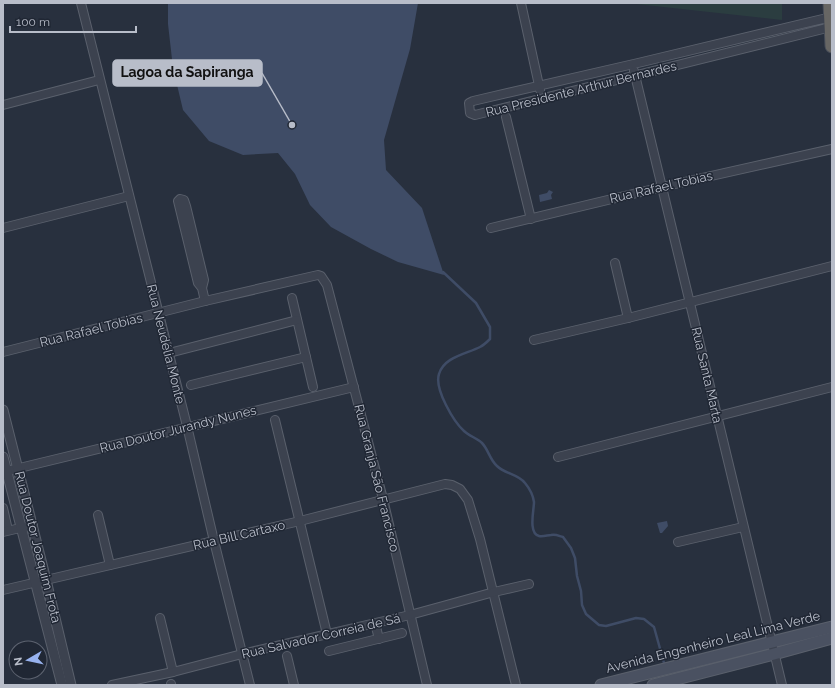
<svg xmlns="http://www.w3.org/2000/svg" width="835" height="688" viewBox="0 0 835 688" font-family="Raleway,sans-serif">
	<rect width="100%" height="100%" fill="#28303e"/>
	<path fill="#2b3d40" d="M627 3H782V20Z"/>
	<g fill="#3f4c66">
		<path d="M168 3H418L410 49 384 140 386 170 422 208 444 275 398 262 371 249 331 227 310 205 295 174 278 153 243 155 209 141 183 110 173 68 168 24Z"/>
		<path d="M549 190 553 192 551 195 552 199 540 202 539 195 547 193Z"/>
		<path d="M667 521 668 526 662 533H660L657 523Z"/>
	</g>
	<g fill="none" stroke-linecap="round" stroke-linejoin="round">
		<path stroke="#3f4c66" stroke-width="2.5" d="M443 272 476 303 490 327V339C487 342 484 345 480 347 466 354 444 357 439 374 434 389 454 422 464 431 469 436 477 438 482 443 488 449 490 460 497 466 505 474 518 474 525 483 530 489 533 495 534 502 534 510 528 533 539 536 543 537 548 535 551 535 556 534 559 536 563 537L571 548 575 558 577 576 581 591 582 605 586 614 599 625 606 626 636 618 644 619 654 627 664 663"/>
		<g stroke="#5a606c" stroke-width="10">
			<g id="minor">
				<path d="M81 3 187 426 214 541 250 685"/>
				<path d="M521 3 540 90"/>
				<path d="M831 17 638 63 473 101 469 103 470 113 475 115 831 27"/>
				<path d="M634 71 782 685"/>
				<path d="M3 105 99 80"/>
				<path d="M506 117 531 219"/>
				<path d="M3 228 129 196"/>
				<path d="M491 228 662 187 832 149"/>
				<path d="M615 263 628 318"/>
				<path d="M202 288 198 283 178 201 180 199 184 200 186 206 204 280 202 288 205 301"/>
				<path d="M292 298 313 387"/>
				<path d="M534 340 628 318 832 266"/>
				<path d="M3 352 205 301 318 275 321 276 327 285 383 499 427 685"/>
				<path d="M169 353 297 320"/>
				<path d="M191 385 306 357"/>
				<path d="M275 420 327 634"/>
				<path d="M558 457 832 387"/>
				<path d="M3 472 354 387"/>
				<path d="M3 508 8 530"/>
				<path d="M98 515 110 565"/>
				<path d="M3 532 33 525"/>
				<path d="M678 542 743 527"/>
				<path d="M3 590 300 521 445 484 452 485 460 489 468 500 480 539 516 685"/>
				<path d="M160 618 173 672"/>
				<path d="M375 623 379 639"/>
				<path d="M329 651 402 633"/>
				<path d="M287 656 294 685"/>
				<path d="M171 684V685"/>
				<path d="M112 685 173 672 242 654 410 615 494 592 529 584"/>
			</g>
		</g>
		<g stroke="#5a606c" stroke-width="11">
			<g id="tertiary">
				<path d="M3 410 46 580 71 685"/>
				<path d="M3 457 62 685"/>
			</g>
		</g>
		<g stroke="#5a606c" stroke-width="13">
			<g id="secondary">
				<path d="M601 685 832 627"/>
				<path d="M653 685 774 654 832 638"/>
			</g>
		</g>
		<g stroke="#474d59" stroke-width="15">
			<path id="trunk" d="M830 3 832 46"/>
		</g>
		<use href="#minor" stroke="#3c424f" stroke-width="8"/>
		<use href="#tertiary" stroke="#3c424f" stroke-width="9"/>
		<use href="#secondary" stroke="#4a5161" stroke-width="11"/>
		<use href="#trunk" stroke="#676664" stroke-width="13"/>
	</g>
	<g text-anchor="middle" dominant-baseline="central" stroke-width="3" stroke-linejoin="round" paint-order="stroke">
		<g font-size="13" fill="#b8bdc9" stroke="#202734">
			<text transform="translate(581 89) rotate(-14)">Rua Presidente Arthur Bernardes</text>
			<text transform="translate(661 187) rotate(-13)">Rua Rafael Tobias</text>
			<text transform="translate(91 330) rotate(-14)">Rua Rafael Tobias</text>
			<text transform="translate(166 344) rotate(76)">Rua Neudélia Monte</text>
			<text transform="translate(707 375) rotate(77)">Rua Santa Marta</text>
			<text transform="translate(178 429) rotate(-14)">Rua Doutor Jurandy Nunes</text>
			<text transform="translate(377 478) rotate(76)">Rua Granja São Francisco</text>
			<text transform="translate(239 535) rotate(-13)">Rua Bill Cartaxo</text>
			<text transform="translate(38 547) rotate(76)">Rua Doutor Joaquim Frota</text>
			<text transform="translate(321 636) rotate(-13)">Rua Salvador Correia de Sá</text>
			<text transform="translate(713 642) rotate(-14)">Avenida Engenheiro Leal Lima Verde</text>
		</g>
	</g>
	<path fill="none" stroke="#b8bdc9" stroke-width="1.5" d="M292 125L262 73"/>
	<circle fill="#b8bdc9" stroke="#202734" stroke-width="1.5" cx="292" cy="125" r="4"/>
	<rect fill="#b8bdc9" stroke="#b8bdc9" stroke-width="1.5" x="113" y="60" width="149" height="26" rx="4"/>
	<g font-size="14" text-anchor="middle" font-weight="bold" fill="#111">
		<text x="187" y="77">Lagoa da Sapiranga</text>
	</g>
	<rect width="835" height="688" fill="none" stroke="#b8bdc9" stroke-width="8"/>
	<g transform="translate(28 660) rotate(261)"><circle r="19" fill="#202734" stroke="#5d6370"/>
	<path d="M0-3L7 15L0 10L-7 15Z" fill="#97b2ef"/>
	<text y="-6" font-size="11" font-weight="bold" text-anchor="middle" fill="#b8bdc9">N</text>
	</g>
	<path d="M10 26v6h126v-6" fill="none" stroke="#b8bdc9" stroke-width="2"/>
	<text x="16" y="26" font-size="12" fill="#b8bdc9" stroke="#202734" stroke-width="3" paint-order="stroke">100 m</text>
</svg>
